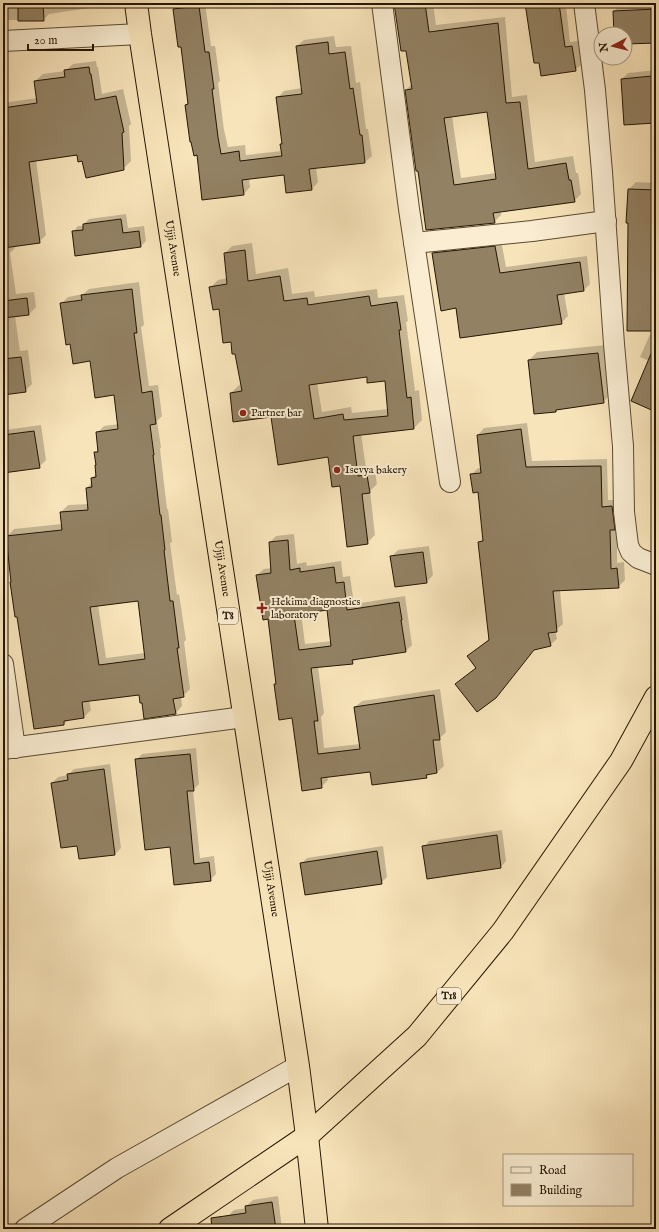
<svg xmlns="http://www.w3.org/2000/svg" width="659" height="1232" viewBox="0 0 659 1232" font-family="'IM FELL English',serif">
	<rect width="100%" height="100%" fill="#f8e4ba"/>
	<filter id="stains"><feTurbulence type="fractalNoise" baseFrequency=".005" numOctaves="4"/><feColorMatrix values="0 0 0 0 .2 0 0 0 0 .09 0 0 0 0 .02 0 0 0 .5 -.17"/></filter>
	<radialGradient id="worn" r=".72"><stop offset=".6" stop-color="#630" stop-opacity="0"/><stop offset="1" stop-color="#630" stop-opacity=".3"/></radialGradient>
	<g fill="#0003" fill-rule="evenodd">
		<path d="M3 3H100L96 7 49 14 43 20H6L7 23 3 27Z"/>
		<path d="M176 3H205L211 46H215L220 81 218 83 224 130 228 147 245 145 246 155 282 151 281 144 283 142 277 98 284 91 302 88 297 46 304 40 334 36 336 47 351 46 356 83 360 82 366 129H368L372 156 365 162 316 168 318 182 312 189 285 174 249 179 250 187 244 194 198 154 186 105 189 102 182 46 174 9 177 7Z"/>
		<path d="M395 3H433L436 25 505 17 512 97 527 95 535 162 573 156 576 173H578L581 194 574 201 501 211V215L494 222 427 229 406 90 412 84 407 50ZM488 111 496 173 461 178 452 116Z"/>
		<path d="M526 3H568L566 6 570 42 578 41 581 65 575 70 540 62Z"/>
		<path d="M622 3H656V42L625 43V34H615L614 11Z"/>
		<path d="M96 61 97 67H98L102 94 123 89 131 124 129 126 131 161 123 169 83 160 78 154 36 160 46 235 39 242 15 246V248L10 253 16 294 34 292 36 307 29 314 15 316 20 351 28 350 32 384 25 391 3 394V103L37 98 35 81 43 74 65 71 73 64Z"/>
		<path d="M656 70V121L655 122 622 79 628 73Z"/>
		<path d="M636 182 656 183V407L649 361 640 357 652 330 629 189Z"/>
		<path d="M126 214 128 228 144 226 146 241 141 246 76 255 73 232 78 226H84V224L89 219Z"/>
		<path d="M501 240 506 267 587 256 590 284 584 290 564 293 568 316 561 323 457 307 433 253 440 247Z"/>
		<path d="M252 243 256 274 288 268 292 294 314 291 315 297 377 289 378 298 404 295 408 321 406 322 415 391 419 390 422 420 414 428 361 434 366 468 374 467 377 484 370 491 375 535 367 543 341 485 329 456 272 416 231 393 239 385H241L236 353 220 308 210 288 218 280 228 278 225 253 232 246ZM367 376 385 380 388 409 352 413 351 407 322 412 317 383Z"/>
		<path d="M139 282 144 325 141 327 149 386 158 385 162 416 157 421 161 447 160 449 167 509H168L172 542 170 543 177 595 179 594 186 640 184 642 190 689 183 696H181L182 706 175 714 143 702 140 694 89 700 91 710 84 717 68 720 64 724 12 581 7 536 14 529 62 524 61 512 68 505 89 504 87 488 92 482V478L97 473V464L95 453 99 449 97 433 104 426 119 424 115 394 91 360 71 343 61 304 68 297 83 294 89 289ZM139 600 145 653 106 658 98 605Z"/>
		<path d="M606 345 611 394 603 402 557 409 556 411 529 360 537 352Z"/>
		<path d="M527 423 532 461 607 459 608 500H619L617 526V563L624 562 625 580 618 587 560 590 563 624 555 631 557 639 550 645 535 648 457 684 477 667 469 656 490 638 479 543 484 537 479 491 471 475 478 468H482L478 435 484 428Z"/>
		<path d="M41 425 46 460 39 467H3V432L5 430Z"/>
		<path d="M294 534 297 564 306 562 307 566 341 561 343 577 350 576 354 604 405 596 412 645 405 652 357 658 352 663 318 667 324 713 321 717 324 748 361 744 355 707 362 701 440 689 446 732 440 738 444 766 437 772 430 773 426 777 371 771 327 776 328 780 321 787 293 717 275 685 277 682 269 618 257 575 264 569 272 568 270 542 276 536ZM328 609 332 641 305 644 301 613Z"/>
		<path d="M429 546 433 575 427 582 391 557 398 550Z"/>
		<path d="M196 748 199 784 193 790 200 858 214 856 216 874 210 880 171 846 136 760 142 754Z"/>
		<path d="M110 764 121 848 115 854 79 858 78 844 52 783 58 777 68 775 74 769Z"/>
		<path d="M502 830 506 861 501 867 424 847 429 841Z"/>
		<path d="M383 846 387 877 381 883 301 864 307 858Z"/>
		<path d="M278 1196 282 1229H229L228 1216 234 1210 247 1208 246 1206 253 1200Z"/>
	</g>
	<g fill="#928163" stroke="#241604" fill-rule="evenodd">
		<path d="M18 3H43L44 21H18Z"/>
		<path d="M394 3H425L429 32 498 23 506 103 520 102 528 169 566 163 569 180H571L575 202 493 213 495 223 426 230 418 171H416L405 90 412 89 406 51H401ZM487 112 496 179 454 185 444 118Z"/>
		<path d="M525 3H559L565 47 572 46 576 71 541 76 539 63H534Z"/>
		<path d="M199 6 205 52H209L214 89H212L218 137 221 154 239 151 240 161 282 156 280 144H282L276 97 302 94 296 46 328 42 329 54 345 52 350 89 353 88 360 135H362L365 163 309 169 312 190 286 193 284 175 242 180 244 195 202 200 197 155 194 156 191 142H190L185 105 188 104 181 47H178L173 9Z"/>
		<path d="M656 9V43L625 44V34H614L613 11Z"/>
		<path d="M89 67 90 74H91L95 100 116 96 124 132 122 133 124 170 86 178 82 161 78 162 77 155 29 162 40 243 3 248V108L37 103 34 81 65 77 64 70Z"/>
		<path d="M652 76 655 123 624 125 621 79Z"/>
		<path d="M628 189 656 190V331H627L628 223H626Z"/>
		<path d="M121 219 123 233 139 231 141 247 75 256 72 231 83 230V224Z"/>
		<path d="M495 246 500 273 580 262 584 291 557 295 562 324 460 338 456 308 441 311 432 253Z"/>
		<path d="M245 250 248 281 280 276 284 301 307 298 308 305 369 296 371 306 397 302 401 330H399L407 398 411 397 414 429 353 436 358 476 367 475 370 493 362 494 368 544 347 547 340 486 332 487 328 457 278 465 271 417 233 422 230 393 242 391 235 354H232L231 342 223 343 219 309 213 310 209 287 227 284 224 253ZM367 377V383L385 381 388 416 344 420 343 414 314 419 309 385Z"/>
		<path d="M132 289 137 333H134L142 393 152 391 156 424 150 425 154 455H153L160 515H161L165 550H164L170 601H173L179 648H177L184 697 173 699 176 714 144 719 142 703H140L139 695 82 702 84 718 64 721V725L34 729 17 617H15L10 582H11L6 536 62 530 60 512 88 510 86 488 92 487 91 478 96 477 95 465H96L94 452H98L96 432 118 429 114 395 95 398 90 361 73 364 70 344 66 345 60 303 82 300 81 295ZM138 601 145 659 99 665 90 607Z"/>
		<path d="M27 298 29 315 3 318V301Z"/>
		<path d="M656 342V412L631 401Z"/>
		<path d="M598 353 604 403 556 410V412L534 414 528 360Z"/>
		<path d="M21 357 26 392 3 395V359Z"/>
		<path d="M521 429 526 467 601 466 602 507 612 506 615 530H610L611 569 617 568 619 588 553 591 557 632 548 633 551 646 534 650 496 698 477 712 455 684 476 668 467 656 489 640 478 542 483 541 478 492 473 493 470 474 481 473 477 435Z"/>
		<path d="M34 431 40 468 3 473V435Z"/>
		<path d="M288 540 290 570 300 568V572L334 567 336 583 344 582 347 610 399 602 402 620H401L406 652 352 660 353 664 311 668 318 721H314L318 754 360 749 354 707 434 695 440 740H433L437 773 426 775 427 778 372 785 370 772 321 778 322 788 302 791 292 718 279 720 274 684H276L268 619 263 620 256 575 271 573 269 542ZM327 610 331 646 299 650 294 615Z"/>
		<path d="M423 552 427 583 395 587 390 556Z"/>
		<path d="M190 754 194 791H187L194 864 209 862 211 881 174 885 170 847 145 850 135 759Z"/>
		<path d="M104 769 115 855 79 859 77 846 61 848 51 783 68 780 67 774Z"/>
		<path d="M497 835 501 868 427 879 422 846Z"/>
		<path d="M377 851 382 884 305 895 300 863Z"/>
		<path d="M272 1202 276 1229H212L211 1218 246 1213 245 1206Z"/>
	</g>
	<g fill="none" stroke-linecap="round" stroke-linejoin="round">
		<g stroke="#594a32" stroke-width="22">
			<g id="minor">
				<path d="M382 3 409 209 450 482"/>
				<path d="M584 3 595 90 602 172 614 344 623 446 624 512 628 545 631 552 638 558 656 565"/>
				<path d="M3 41 140 34"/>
				<path d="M414 243 532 231 606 221"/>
				<path d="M3 664 15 748"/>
				<path d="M3 749 244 717"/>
				<path d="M25 1229 117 1168 298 1066"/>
			</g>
		</g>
		<g stroke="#241604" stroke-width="24">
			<g id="trunk">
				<path id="s1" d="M136 3 140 34 298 1066 307 1136 317 1229"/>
				<path d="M170 1229 307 1136 417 1036 503 931 621 761 656 697"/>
			</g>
		</g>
		<use href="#minor" stroke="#faedd2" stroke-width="20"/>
		<use href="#trunk" stroke="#f8e4ba" stroke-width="22"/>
	</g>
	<g fill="#8f2418" stroke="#faedd2" stroke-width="1.5">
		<circle cx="243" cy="413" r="4"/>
		<circle cx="337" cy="470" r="4"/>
		<path d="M260 602h4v4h4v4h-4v4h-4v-4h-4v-4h4z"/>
	</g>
	<g text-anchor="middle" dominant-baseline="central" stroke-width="4" stroke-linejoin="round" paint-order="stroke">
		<g fill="#faedd2" stroke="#645642" stroke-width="1">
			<rect x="218" y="608" width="20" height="16" rx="3"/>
			<rect x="437" y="988" width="24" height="16" rx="3"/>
		</g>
		<g font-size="10" font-weight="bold" fill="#241604">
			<text x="228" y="616">T8</text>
			<text x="449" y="996">T18</text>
		</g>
		<g font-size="11" fill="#241604" stroke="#faedd2">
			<text stroke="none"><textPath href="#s1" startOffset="248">Ujiji Avenue</textPath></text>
			<text stroke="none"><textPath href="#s1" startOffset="572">Ujiji Avenue</textPath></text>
			<text stroke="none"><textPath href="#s1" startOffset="896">Ujiji Avenue</textPath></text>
		</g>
		<g font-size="11" fill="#241604" stroke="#faedd2" text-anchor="start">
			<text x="251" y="413">Partner bar</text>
			<text x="345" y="470">Isevya bakery</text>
			<text x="271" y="602">Hekima diagnostics<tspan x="271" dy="13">laboratory</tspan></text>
		</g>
	</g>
	<rect width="659" height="1232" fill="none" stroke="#f8e4ba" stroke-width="16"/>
	<rect x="4" y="4" width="651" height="1224" fill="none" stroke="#241604" stroke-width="2"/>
	<rect x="8" y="8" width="643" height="1216" fill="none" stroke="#241604"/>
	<rect x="503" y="1154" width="130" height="52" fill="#faedd2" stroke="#a49780"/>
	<rect x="511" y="1167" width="20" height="6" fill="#faedd2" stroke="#a49780"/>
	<text x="539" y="1174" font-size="12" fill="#241604">Road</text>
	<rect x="511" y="1184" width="20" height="12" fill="#928163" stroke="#a49780"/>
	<text x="539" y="1194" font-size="12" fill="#241604">Building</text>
	<g transform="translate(613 46) rotate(263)"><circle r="19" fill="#faedd2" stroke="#a49780"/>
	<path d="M0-3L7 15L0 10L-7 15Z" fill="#8f2418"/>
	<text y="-6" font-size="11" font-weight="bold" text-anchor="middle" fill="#241604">N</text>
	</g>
	<path d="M28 44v6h65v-6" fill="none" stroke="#241604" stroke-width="2"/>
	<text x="34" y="44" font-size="12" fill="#241604" stroke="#faedd2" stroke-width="3" paint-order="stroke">20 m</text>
	<rect width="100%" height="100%" filter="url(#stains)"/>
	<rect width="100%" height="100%" fill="url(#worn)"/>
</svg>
